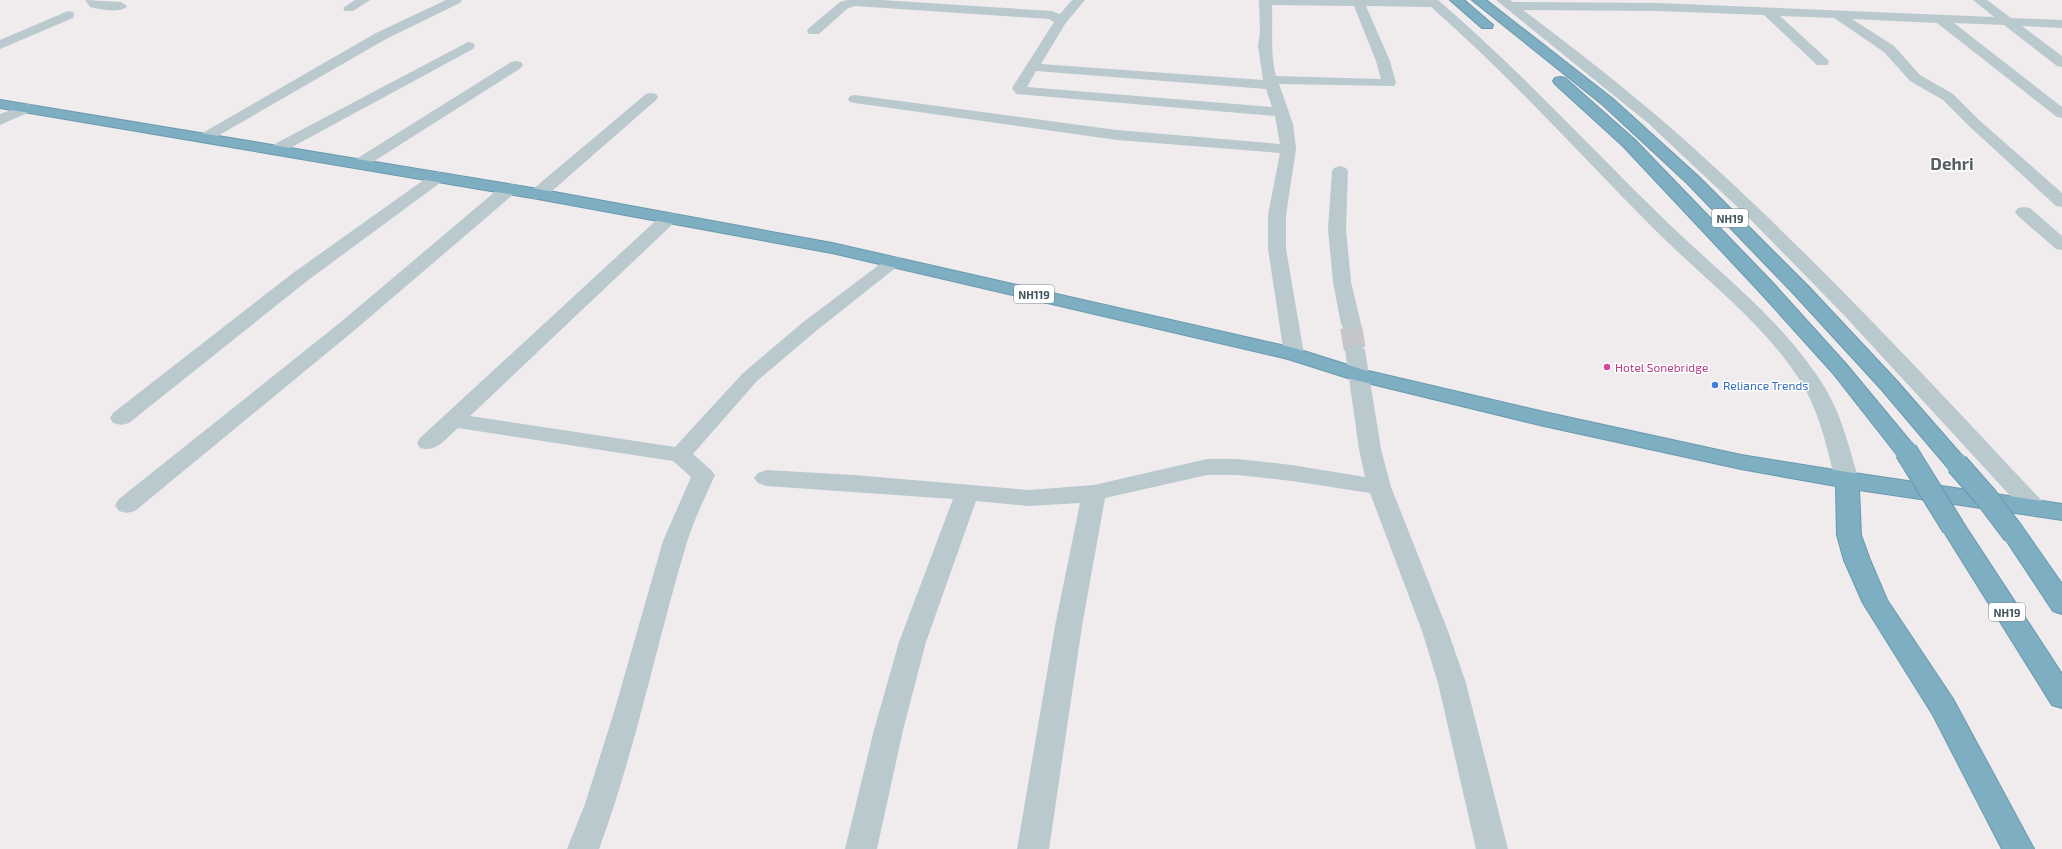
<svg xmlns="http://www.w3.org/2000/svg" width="2062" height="849" viewBox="0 0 2062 849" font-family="'Exo 2',sans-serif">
	<rect width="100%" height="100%" fill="#f0eced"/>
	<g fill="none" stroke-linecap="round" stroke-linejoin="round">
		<path stroke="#c5c6c9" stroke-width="18" stroke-dasharray="18 9" stroke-linecap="butt" d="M1351 324 1352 328"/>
		<path stroke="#c5c6c9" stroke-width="22" stroke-dasharray="22 11" stroke-linecap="butt" d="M1351 327 1355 350"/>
		<g stroke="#6999ae" stroke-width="2">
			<g id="highway">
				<path d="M1450 0H1464L1493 25 1492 28H1482Z"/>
				<path d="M1472 0H1486L1613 99 1699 177 1808 286 1896 380 1965 459 1968 464 1965 469 1957 471 1949 469 1882 390 1794 294 1687 183 1603 105Z"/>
				<path d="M1560 77 1565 78 1635 140 1772 282 1846 364 1914 446 1917 451 1914 456 1906 458 1898 456 1832 372 1758 290 1623 146 1555 84 1553 81 1555 78Z"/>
				<path d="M0 100 538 189 832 243 1294 348 1364 370 1544 412 1741 455 1847 472 2062 504V520L1859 490 1861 535 1870 560 1887 600 1953 699 2034 849H2002L1933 715 1863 603 1844 560 1837 535 1836 486 1741 469 1544 426 1351 379 1288 359 832 253 538 199 0 108Z"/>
				<path d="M1953 519 1962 521 2062 674V708L2052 705 1941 527 1944 521Z"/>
				<path d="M2014 525 2023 528 2062 584V614L2053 611 2002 534 2005 528Z"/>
			</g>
		</g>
		<g fill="#b9c9ce" fill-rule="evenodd">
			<path d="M85 0 121 2 127 6C122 14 98 9 90 7Z"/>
			<path d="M355 0H370L353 11H345L343 8Z"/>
			<path d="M446 0H462L460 3 386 39 209 141H199L196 138 199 135 376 33Z"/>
			<path d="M848 0H881L1052 11 1060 14 1072 0H1085L1065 24 1041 64 1263 80 1258 46 1260 32 1259 0H1438C1520 70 1592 150 1669 224 1722 275 1782 320 1822 383 1841 412 1849 447 1859 480L1855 485 1847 488 1839 485 1835 480C1827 447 1819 411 1801 382 1763 322 1705 280 1656 231 1581 156 1511 77 1431 7L1366 6 1390 61 1396 83 1394 86 1279 84 1293 124 1296 149 1286 215V249L1304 354 1301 358 1294 360 1287 358 1284 354 1268 249V215L1280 153 1117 140 855 103 850 102 848 99 850 96 855 95 1117 130 1280 144 1275 116 1016 94 1012 88 1054 22 1049 19 855 6 848 8 819 34H809L807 31 809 28 840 2ZM1272 5 1354 6 1376 61 1381 79 1276 76C1270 53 1273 28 1272 5ZM1036 71 1266 89 1272 107 1027 87Z"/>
			<path d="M1496 0H1510L1513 2 1658 3 1994 17 1973 0H1987L2011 18 2062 20V28L2022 26 2062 56V67L2057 66 2004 25 1954 23 2062 107V118L2057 117 1937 23 1852 19 1894 46 1920 75 1953 94 1979 120 2062 193V207L2056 206 1969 126 1943 100 1910 81 1884 52 1834 18 1780 16 1827 59 1829 62 1827 65H1817L1764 15 1658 11 1523 10C1587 58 1651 108 1710 163 1827 270 1935 387 2043 502L2047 508 2043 514 2035 516 2027 514 1842 313 1747 216 1648 123Z"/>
			<path d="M68 11 73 12 74 15 73 18 0 49V40Z"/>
			<path d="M468 42 473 43 475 46 473 49 281 153H269L267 150 269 147Z"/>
			<path d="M516 61 521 62 523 65 521 68 365 167H353L351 164 353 161 511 62Z"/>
			<path d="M651 93 656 94 658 97 656 100 544 198 538 199 532 198 530 194 532 190 646 94Z"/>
			<path d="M27 104 32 105 34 108 32 111 0 125V114Z"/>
			<path d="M1340 166 1346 168 1348 171 1346 229 1351 282 1361 324 1358 328 1351 330 1344 328 1341 324 1333 282 1328 229 1332 171 1334 168Z"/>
			<path d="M438 172 444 174 446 177 444 180 307 281 129 423 121 425 113 423 110 418 113 413 293 273 432 174Z"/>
			<path d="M509 184 515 185 517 189 515 193 356 329 135 511 127 513 119 511 115 505 119 499 342 321 503 185Z"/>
			<path d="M2024 207 2030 208 2062 236V250L2056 249 2018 216 2015 212 2018 208Z"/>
			<path d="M669 213 675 214 678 218 675 222 470 416 675 447 743 373 802 323 888 258 894 257 900 258 903 262 816 331 757 381 693 454 711 470 715 475C705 497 694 520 687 542 656 645 636 749 599 849H567L585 804 614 712 663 541 691 477 673 461 458 428C446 438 437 453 420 448L417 443 420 438 663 214Z"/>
			<path d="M1355 344 1362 346 1365 350 1381 449 1391 487 1448 631 1466 683 1508 849H1476L1438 683 1422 631 1370 493 1292 481 1237 475H1207L1105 498 1082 626 1049 849H1017L1055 626 1080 503 1029 506 976 501 926 642 903 730 877 849H845L874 730 899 642 953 499 766 486 758 483 754 478 758 473 766 470 854 475 1029 490 1094 485 1207 459H1237L1292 465 1365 477 1359 449 1345 350 1348 346Z"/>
		</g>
		<use href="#highway" fill="#7eaec2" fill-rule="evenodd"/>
		<g stroke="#6999ae" stroke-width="24" stroke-linecap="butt">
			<g id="highway-bridge">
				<path d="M1906 451 1953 527"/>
				<path d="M1957 464 1986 497 2014 534"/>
			</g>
		</g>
		<use href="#highway-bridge" stroke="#7eaec2" stroke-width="22"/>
	</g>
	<circle fill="#d1479c" stroke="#fff" stroke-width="1.5" cx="1607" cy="367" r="4"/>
	<circle fill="#3f7fe0" stroke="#fff" stroke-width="1.5" cx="1715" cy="385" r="4"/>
	<g text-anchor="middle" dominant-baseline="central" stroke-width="3" stroke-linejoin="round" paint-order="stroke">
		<g fill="#fff" stroke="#7b888d" stroke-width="1">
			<rect x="1712" y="209" width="36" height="18" rx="3"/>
			<rect x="1014" y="285" width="40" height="18" rx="3"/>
			<rect x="1989" y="603" width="36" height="18" rx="3"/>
		</g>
		<g font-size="11" font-weight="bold" fill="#43555c">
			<text x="1730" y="218">NH19</text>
			<text x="1034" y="294">NH119</text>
			<text x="2007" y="612">NH19</text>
		</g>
		<g font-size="12" fill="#b23c85" stroke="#fff" text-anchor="start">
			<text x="1615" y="367">Hotel Sonebridge</text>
		</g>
		<g font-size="12" fill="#366cbe" stroke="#fff" text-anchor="start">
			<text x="1723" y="385">Reliance Trends</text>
		</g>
		<g font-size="17" font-weight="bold" fill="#585f62" stroke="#fff">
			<text x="1952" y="163">Dehri</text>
		</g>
	</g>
</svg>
